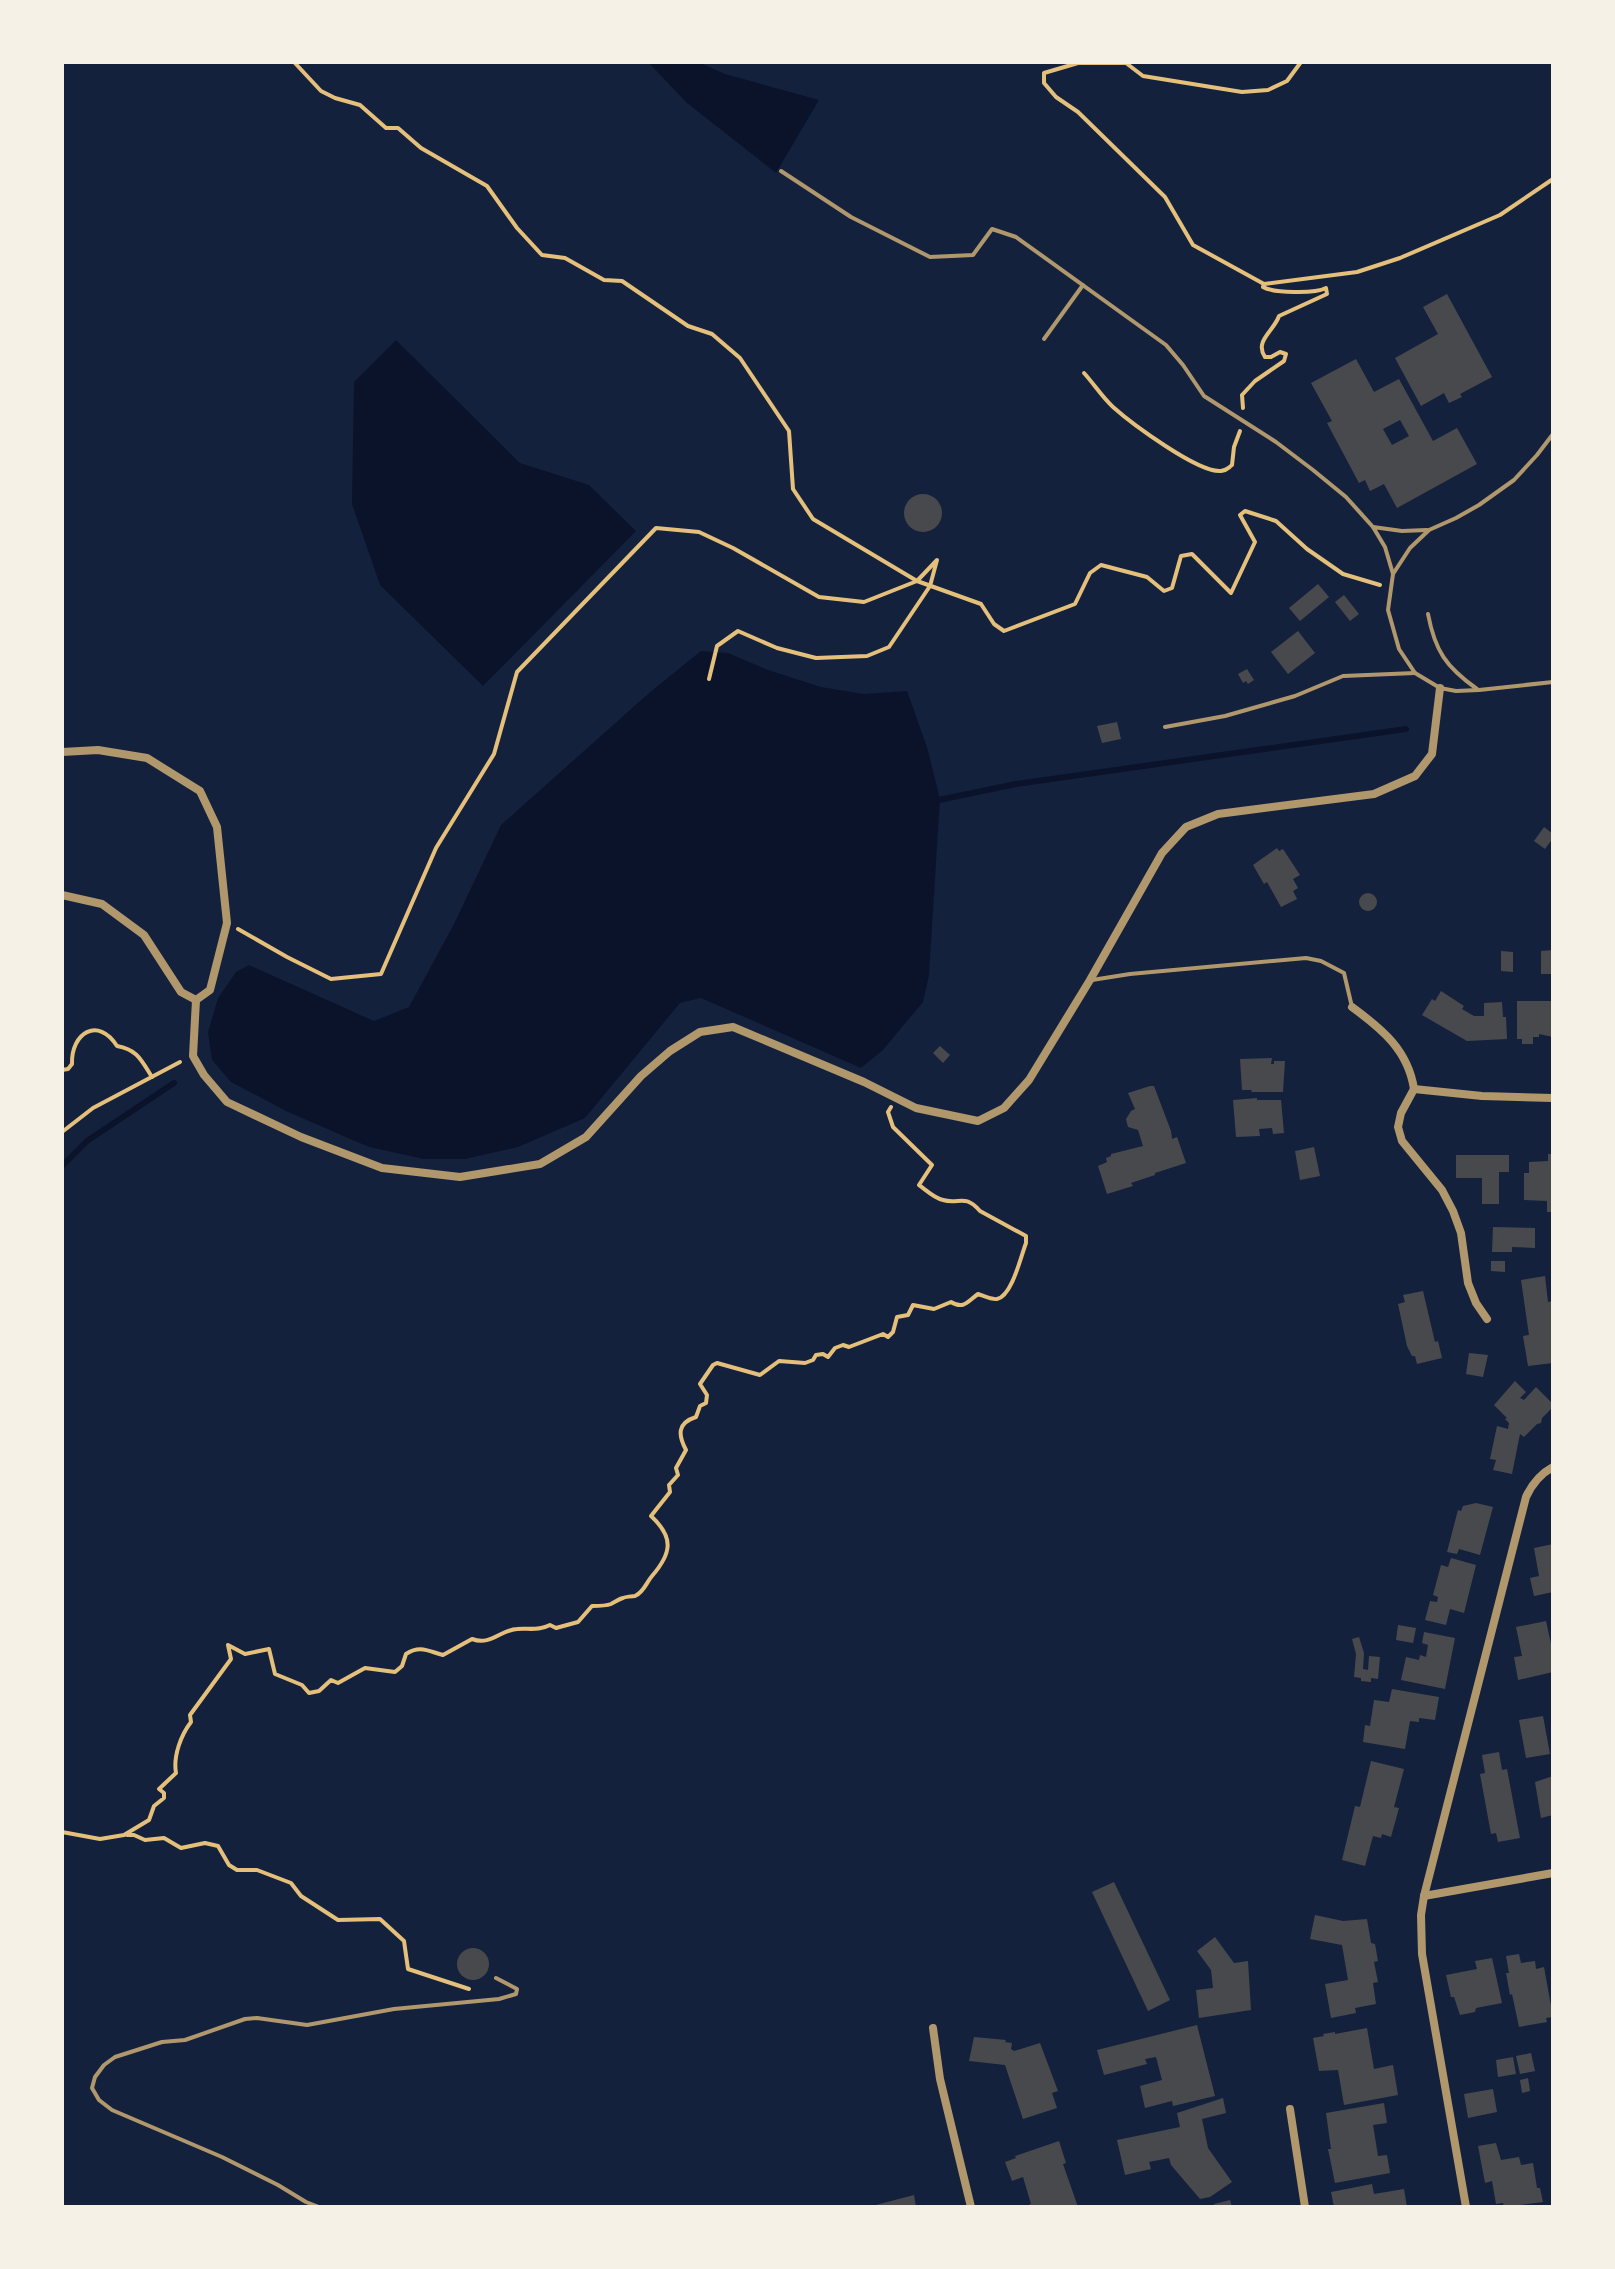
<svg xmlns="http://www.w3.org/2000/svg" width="1615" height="2269" viewBox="0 0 1615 2269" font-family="Roboto,sans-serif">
	<rect width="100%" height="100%" fill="#14213d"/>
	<g fill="#0b132b">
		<path d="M648 62H698L725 74 819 100 776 173 687 103Z"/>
		<path d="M396 340 520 463 589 485 636 531 483 686 380 585 352 504 354 382Z"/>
		<path d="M701 651 728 653 768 670 821 687 864 694 907 691 927 747 940 799 929 975 923 1002 883 1050 861 1068 701 998 680 1003 585 1118 518 1147 465 1159H424L369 1147 288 1112 231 1082 212 1060 208 1032 218 998 236 972 249 965 374 1021 409 1007 454 924 501 825 649 693Z"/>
	</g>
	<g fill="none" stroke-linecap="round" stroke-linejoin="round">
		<g stroke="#0b132b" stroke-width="6">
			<path d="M934 801 1016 784 1406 729"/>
			<path d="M62 1166 87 1141 174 1083"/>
		</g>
	</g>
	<g fill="#48494c" fill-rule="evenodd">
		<path d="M1447 294 1492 377 1460 394 1462 397 1449 403 1444 393 1421 406 1395 358 1438 334 1423 307Z"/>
		<path d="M1356 359 1374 392 1399 379 1433 441 1457 428 1477 464 1397 508 1384 484 1370 491 1365 480 1359 483 1327 423 1332 421 1311 383ZM1400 420 1409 436 1392 445 1383 429Z"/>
		<circle cx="923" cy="513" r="19"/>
		<path d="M1318 584 1329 597 1300 621 1289 608Z"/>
		<path d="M1344 595 1359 614 1350 621 1335 602Z"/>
		<path d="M1298 631 1315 653 1288 674 1271 652Z"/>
		<path d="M1247 669 1254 680 1248 684 1246 681 1243 683 1238 674Z"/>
		<path d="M1117 722 1121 739 1102 743 1097 726Z"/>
		<path d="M1544 827 1553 834V838L1545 849 1534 841Z"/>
		<path d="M1277 848 1279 851 1283 849 1300 875 1293 879 1298 888 1293 891 1297 899 1281 907 1267 882 1264 884 1253 865Z"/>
		<circle cx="1368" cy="902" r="9"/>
		<path d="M1553 950V974H1541V951Z"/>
		<path d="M1501 951 1513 952V972L1501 971Z"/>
		<path d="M1441 991 1464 1006 1462 1009 1474 1016H1484V1003L1502 1002 1503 1017H1506L1507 1039 1467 1041 1422 1015 1432 999 1435 1001Z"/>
		<path d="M1517 1001H1553V1037L1539 1034V1037H1533V1044H1522V1039H1517Z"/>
		<path d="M940 1046 950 1055 943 1063 933 1053Z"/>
		<path d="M1272 1058 1271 1064H1274V1061H1285L1283 1092H1251L1252 1090H1242L1240 1059Z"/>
		<path d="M1150 1086H1154L1171 1131 1172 1139 1177 1137 1186 1163 1155 1173V1175L1131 1183 1133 1186 1107 1194 1098 1166 1107 1162 1106 1158 1111 1156V1154L1143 1146 1138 1130 1128 1127 1126 1119 1131 1111 1135 1109 1128 1093Z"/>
		<path d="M1257 1098V1100H1281L1284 1133 1273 1134 1272 1128 1259 1129 1260 1136 1236 1137 1233 1100Z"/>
		<path d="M1314 1147 1320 1176 1300 1180 1295 1151Z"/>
		<path d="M1548 1154H1553V1212H1547V1201L1524 1200V1173H1529V1162L1548 1161Z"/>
		<path d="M1456 1155H1509V1172H1499V1204H1482V1178H1456Z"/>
		<path d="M1493 1227 1535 1228V1248L1512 1247V1252H1492Z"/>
		<path d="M1491 1261H1505V1272L1491 1271Z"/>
		<path d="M1545 1276 1548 1302 1553 1301V1363L1528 1366 1523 1336 1529 1335 1521 1280Z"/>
		<path d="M1423 1291 1435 1342 1438 1341 1442 1358 1417 1364 1415 1356H1412L1407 1346 1398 1304 1405 1302 1403 1295Z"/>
		<path d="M1469 1353 1488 1355 1483 1377 1466 1374Z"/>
		<path d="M1515 1381 1526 1392 1520 1398 1524 1400 1536 1387 1553 1404V1407L1542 1418 1541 1423 1537 1424 1524 1437 1520 1434 1512 1474 1493 1470 1496 1460 1490 1459 1497 1426 1508 1429 1509 1423 1505 1419 1507 1418 1494 1405Z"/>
		<path d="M1476 1503 1493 1507 1480 1555 1459 1549 1457 1554 1447 1552 1458 1510 1461 1511 1463 1506Z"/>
		<path d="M1553 1544V1592L1534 1596 1530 1578 1539 1576 1534 1548Z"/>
		<path d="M1451 1558 1476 1565 1464 1613 1450 1609 1446 1625 1425 1620 1430 1601 1437 1602 1438 1597 1433 1595 1441 1565 1448 1567Z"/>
		<path d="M1546 1621 1553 1653V1672L1518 1680 1514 1657 1522 1656 1516 1627Z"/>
		<path d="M1398 1625 1416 1628 1413 1643 1396 1640Z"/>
		<path d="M1424 1632 1455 1638 1445 1689 1401 1680 1406 1657 1419 1660 1420 1655 1426 1657 1428 1645 1422 1643Z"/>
		<path d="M1359 1637 1364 1653 1363 1669 1368 1670 1369 1656 1380 1657 1378 1679 1371 1678V1682L1361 1681V1678L1354 1677 1356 1654 1352 1639Z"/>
		<path d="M1392 1689 1439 1697 1435 1720 1419 1718V1722L1410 1721 1405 1749 1363 1742 1365 1725 1370 1726 1374 1700 1389 1702Z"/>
		<path d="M1543 1716 1550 1754 1526 1758 1519 1720Z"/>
		<path d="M1499 1752 1502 1770 1507 1769 1520 1838 1498 1842 1496 1833 1491 1834 1480 1774 1485 1773 1482 1755Z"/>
		<path d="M1371 1761 1404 1769 1394 1807 1399 1808 1391 1837 1382 1834 1381 1838 1373 1836 1365 1866 1342 1860 1355 1806 1360 1807Z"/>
		<path d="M1553 1776V1815L1541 1818 1535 1782Z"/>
		<path d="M1114 1882 1170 2000 1148 2011 1092 1892Z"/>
		<path d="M1315 1915 1343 1921 1367 1919 1371 1943 1375 1944 1378 1961 1374 1962 1378 1982 1373 1983 1376 2004 1355 2008 1356 2013 1331 2018 1325 1984 1348 1980 1342 1945 1310 1939Z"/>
		<path d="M1215 1937 1234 1963 1248 1961 1251 2010 1199 2018 1196 1990 1213 1988 1211 1970 1197 1951Z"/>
		<circle cx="473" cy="1964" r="16"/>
		<path d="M1519 1954 1521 1963 1535 1961 1536 1969 1544 1967 1553 2017 1546 2018 1547 2022 1519 2027 1512 1994 1510 1995 1506 1973H1509L1506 1956Z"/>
		<path d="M1492 1958 1502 2003 1476 2008 1475 2012 1460 2015 1454 1997H1451L1446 1975 1477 1969 1475 1961Z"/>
		<path d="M1197 2025 1215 2096 1173 2106 1172 2101 1145 2108 1140 2086 1162 2080 1156 2057 1145 2059 1147 2064 1104 2075 1097 2050Z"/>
		<path d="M1367 2028 1374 2069 1393 2065 1398 2095 1344 2105 1338 2070 1319 2071 1313 2038 1324 2036 1323 2034 1335 2032V2034Z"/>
		<path d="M974 2037 1006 2040 1005 2042 1012 2043 1011 2049 1014 2051 1040 2043 1058 2091 1052 2093 1057 2108 1023 2119 1005 2065 969 2061Z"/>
		<path d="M1531 2053 1535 2071 1520 2074 1516 2056Z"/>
		<path d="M1513 2057 1516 2074 1498 2077 1496 2060Z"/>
		<path d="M1528 2078 1530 2091 1522 2093 1520 2080Z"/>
		<path d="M1493 2089 1497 2112 1468 2118 1464 2094Z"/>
		<path d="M1223 2098 1226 2113 1202 2119 1208 2148 1232 2182 1210 2197 1200 2199 1171 2165 1169 2158 1149 2162 1151 2169 1125 2175 1117 2140 1180 2127 1177 2113Z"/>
		<path d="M1384 2103 1387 2123 1373 2125 1378 2156 1387 2155 1390 2173 1335 2183 1328 2149H1331L1326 2113Z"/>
		<path d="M1059 2141 1066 2163 1063 2164 1078 2207H1023L1031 2204 1023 2177 1012 2181 1005 2162 1016 2158 1015 2156Z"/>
		<path d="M1496 2143 1501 2160 1519 2157 1521 2165 1533 2163 1537 2188H1540L1543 2202 1504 2207 1503 2203 1496 2204 1492 2181 1485 2183 1478 2146Z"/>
		<path d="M1372 2184 1374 2194 1404 2189 1407 2207H1334L1331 2192Z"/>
		<path d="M914 2195 916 2207H872V2206Z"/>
		<path d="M1230 2200 1232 2207H1215L1214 2204Z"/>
	</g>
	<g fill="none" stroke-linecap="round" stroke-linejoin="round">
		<g stroke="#e5c07b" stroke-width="4">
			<path d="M294 62 321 91 335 98 360 105 386 128H398L421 148 487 186 517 228 542 255 565 258 604 280 622 281 688 326 712 334 740 358 789 431 793 489 813 519 917 581 981 604 994 624 1004 631 1075 604 1090 573 1101 565 1147 577 1164 591 1172 588 1181 556 1192 554 1231 593 1255 542 1240 515 1245 511 1276 521 1307 549 1343 574 1380 585"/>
			<path d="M1301 62 1287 81 1268 90 1242 92 1143 76 1126 63H1078L1044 73V83L1056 97 1078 112 1165 197 1193 245 1264 284 1357 272 1400 258 1500 215 1553 179"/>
			<path d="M1084 373C1094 384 1102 397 1113 407 1131 423 1198 473 1221 471 1228 470 1227 469 1232 465L1234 447 1240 431"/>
			<path d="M1243 408 1242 395 1255 381 1284 361 1286 354 1280 352 1271 357H1265C1254 341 1274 331 1279 316L1327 294 1326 288C1315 294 1273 293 1263 287L1264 284"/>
			<path d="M238 929 287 957 331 979 381 974 436 848 494 754 517 672 656 528 699 532 733 548 819 597 864 602 917 581 937 560 930 586 889 647 867 656 816 658 777 648 738 631 717 646 709 679"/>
			<path d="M62 1070 68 1069 72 1064C71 1033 98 1016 117 1046 138 1050 141 1060 152 1077"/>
			<path d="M62 1132 93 1108 180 1062"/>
			<path d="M62 1832 100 1839 124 1835 149 1820 154 1806 164 1798V1793L159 1789 176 1773C173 1756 181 1735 191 1722L190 1715 231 1659 228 1645 245 1654 269 1649 275 1674 302 1685 309 1693 319 1691 331 1680 338 1683 365 1668 395 1672 402 1666 406 1654C420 1645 428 1651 443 1655L472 1639C491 1646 500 1630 517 1629 528 1628 539 1631 550 1625L556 1628 578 1622 592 1606C598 1606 606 1606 611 1604 615 1602 619 1599 623 1598 624 1597 634 1596 635 1596 644 1592 646 1583 652 1576 671 1554 675 1538 651 1516L670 1492 669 1485 678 1475 676 1468 686 1450C678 1435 677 1423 696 1417L700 1406 706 1403 707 1395 700 1384 713 1365 717 1363 760 1375 779 1361 805 1363 813 1360 816 1355 823 1354 828 1357 835 1348 843 1345 849 1347 883 1334 888 1337 893 1332 897 1317 908 1315 913 1305 934 1309 951 1302C964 1310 968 1301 978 1294 984 1296 992 1300 997 1299 1012 1296 1021 1256 1026 1243V1236L980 1211C964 1193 959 1205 943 1200 934 1198 926 1190 919 1185L932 1165 893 1127 888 1112 891 1107"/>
			<path d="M127 1835H134L145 1840 164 1838 181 1848 205 1843 218 1846 229 1865 237 1870H257L291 1883 301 1896 338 1920 380 1919 404 1941 408 1969 469 1989"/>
		</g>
		<g stroke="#b1986c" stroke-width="4">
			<path d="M781 171 851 217 930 257 973 255 992 229 1016 237 1166 345 1183 365 1204 396 1276 442 1313 470 1346 497 1373 527"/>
			<path d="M1044 339 1083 285"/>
			<path d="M1553 434 1537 455 1514 480 1479 505 1456 518 1429 530 1410 548 1393 574 1388 610 1399 649 1415 673 1440 688 1456 691 1479 690 1553 682"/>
			<path d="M1393 574 1385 547 1373 527 1402 531 1427 530"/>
			<path d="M1428 614C1435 651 1446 667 1477 689"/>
			<path d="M1165 727 1225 716 1295 696 1343 676 1415 673"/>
			<path d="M1092 980 1130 974 1306 958 1321 961 1344 973 1352 1007"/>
			<path d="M319 2207 306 2202 278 2185 222 2157 112 2110 99 2100 92 2088 95 2077 104 2065 115 2057 162 2042 185 2040 245 2019 257 2018 307 2025 394 2009 499 1999 516 1994 517 1989 496 1978"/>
		</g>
		<g stroke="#b1986c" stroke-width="8">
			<path d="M62 752 98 750 147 758 200 791 217 827 227 923 210 990 196 1000"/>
			<path d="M62 895 102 904 144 935 181 992 196 1000"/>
			<path d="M196 1000 193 1056 204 1075 227 1102 301 1137 382 1168 460 1177 540 1164 586 1137 641 1076 670 1051 700 1032 733 1027 864 1082 916 1108 978 1121 1004 1108 1029 1080 1090 980 1162 853 1186 827 1218 814 1374 794 1415 776 1432 754 1440 688"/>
			<path d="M1352 1007C1382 1029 1408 1050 1414 1089"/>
			<path d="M1414 1089 1401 1113 1398 1127 1402 1141 1442 1190 1453 1211 1461 1233 1468 1283 1476 1303 1487 1319"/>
			<path d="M1414 1089 1482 1096 1553 1098"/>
			<path d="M1424 1896 1553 1873"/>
			<path d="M933 2028 940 2079 971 2207"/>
			<path d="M1290 2109 1305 2207"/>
			<path d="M1466 2207 1422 1954 1421 1915 1424 1896 1526 1497C1532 1484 1540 1474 1553 1467"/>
		</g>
	</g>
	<rect width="1615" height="2269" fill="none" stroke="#f6f1e7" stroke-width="128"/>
</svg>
